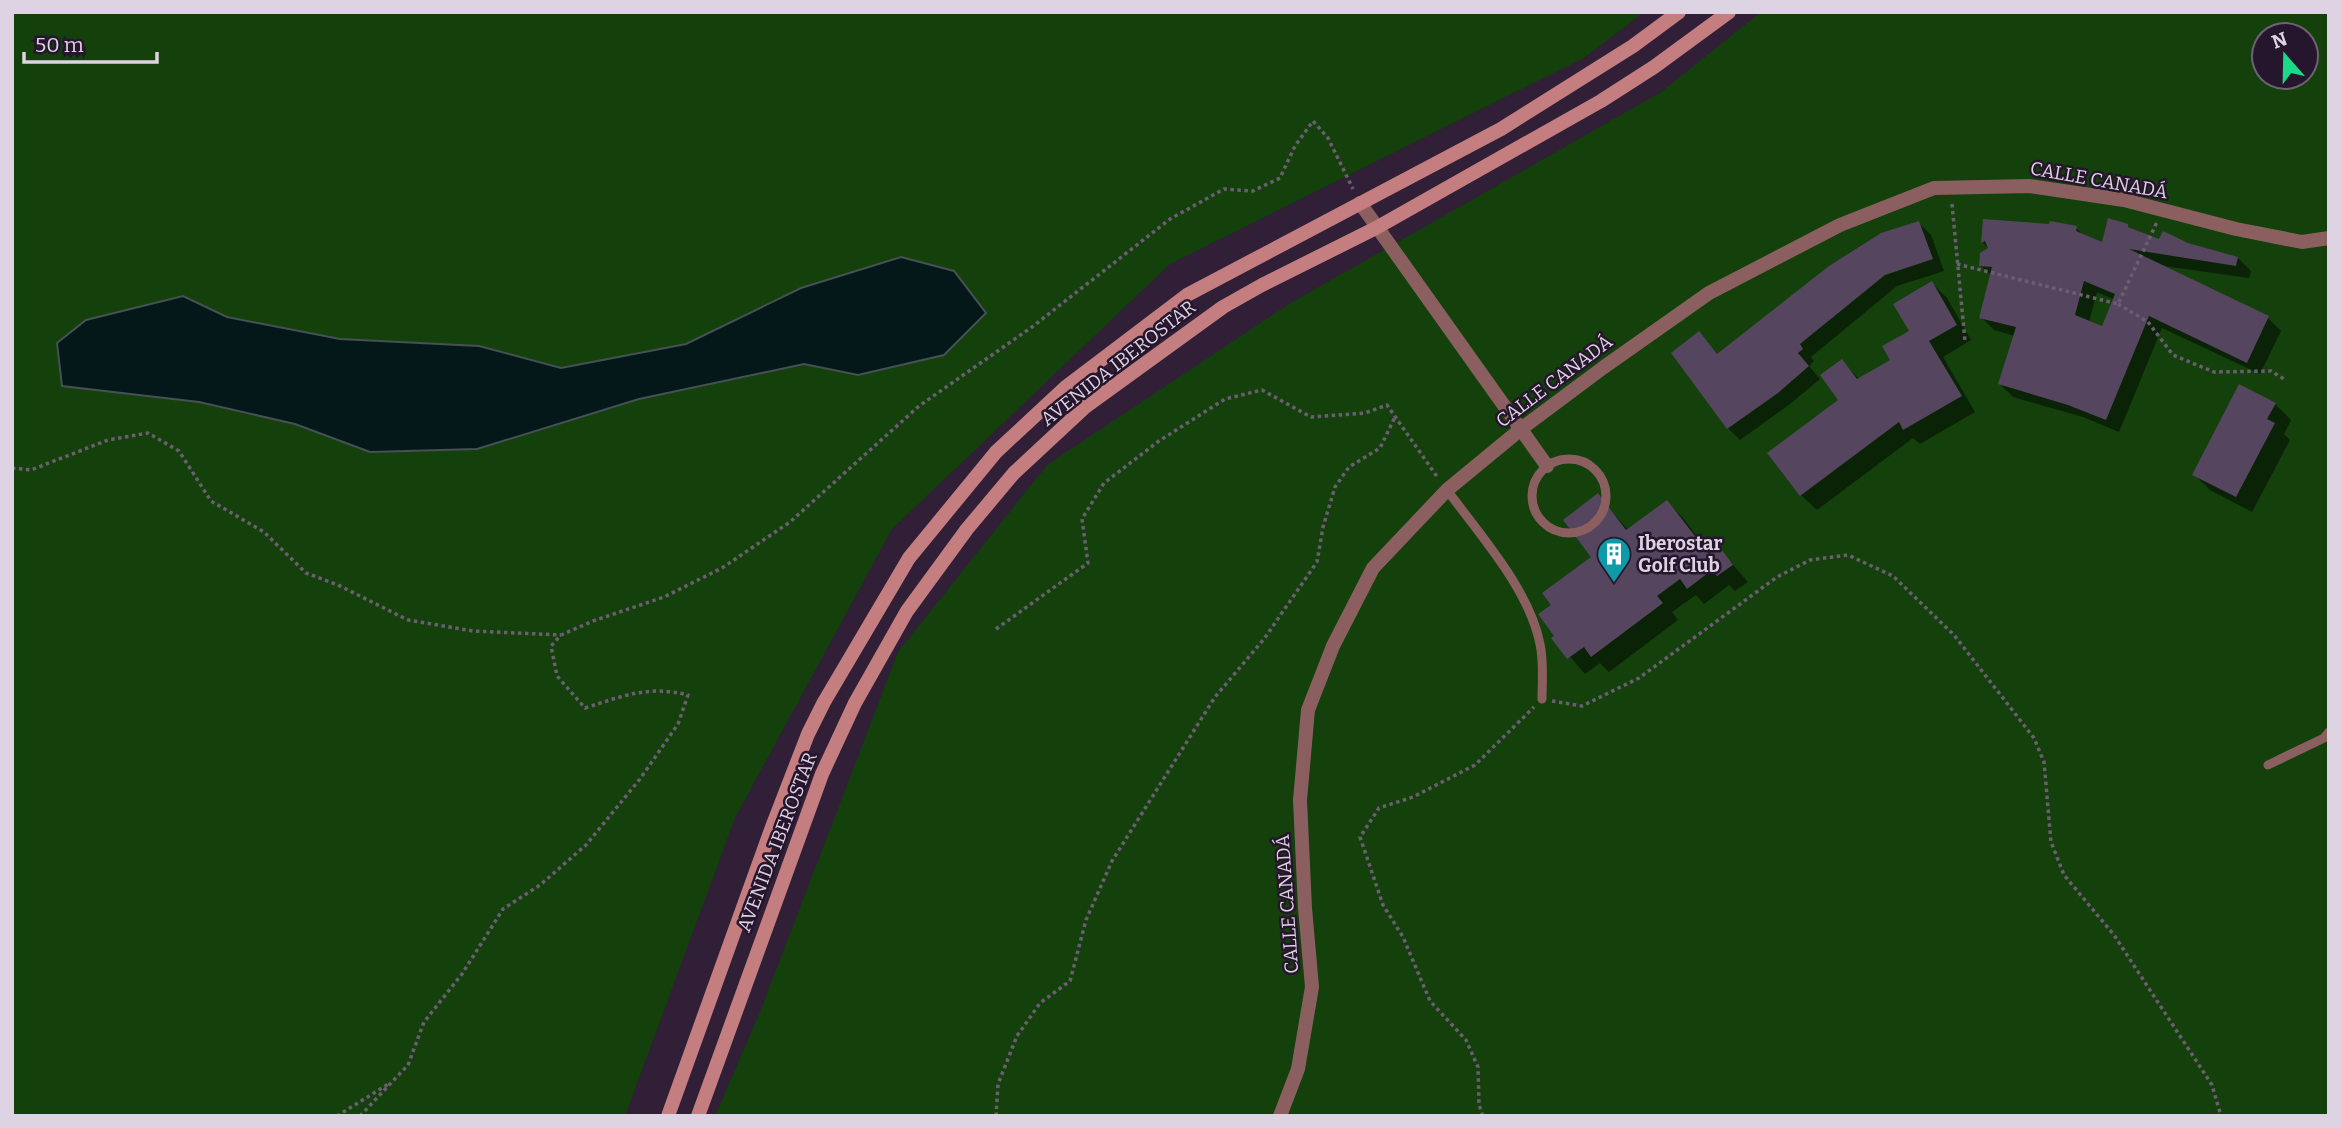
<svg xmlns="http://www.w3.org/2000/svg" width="2341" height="1128" viewBox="0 0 2341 1128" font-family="Bitter,serif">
	<rect width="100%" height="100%" fill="#301f37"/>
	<g fill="#13400b" fill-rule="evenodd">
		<path d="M12 12H1644L1584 58 1170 264 892 529 735 818 625 1116H12Z"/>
		<path d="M1761 12H2329V1116H715L760 1012 898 652 1047 465 1289 304 1661 92ZM2264 35H2306V77H2264Z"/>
	</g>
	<path fill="#051819" stroke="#465055" stroke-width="2" d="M901 257 954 271 986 313 944 355 858 375 804 364 639 399 477 449 370 452 295 424 199 402 62 386 57 343 86 320 183 296 227 317 340 339 479 346 561 368 686 344 801 288Z"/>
	<g fill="#0007" fill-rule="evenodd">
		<path d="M1984 221 2076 228 2085 237 2103 245 2127 226 2132 230 2160 241 2187 244 2238 258 2251 271 2249 278 2157 265 2268 318 2281 331 2260 374 2162 328 2119 432 2083 417 2013 397 2000 384 2015 336 1994 330 1981 317 1992 276 1980 265 1990 249 1982 242ZM2097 292 2115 300 2103 328 2089 322Z"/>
		<path d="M1919 223 1931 235 1944 271 1897 286 1811 357 1814 361 1809 366 1820 379 1790 404 1740 440 1728 428 1699 334 1718 355Z"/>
		<path d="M1932 283 1947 298 1971 340 1943 357 1975 412 1920 444 1913 438 1817 510 1801 495 1770 453 1840 400 1842 361 1860 380 1892 360 1911 331Z"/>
		<path d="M2275 404 2291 420 2284 434 2290 440 2252 512 2210 490 2194 474Z"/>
		<path d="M1598 496 1629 531 1667 502 1683 518 1711 555 1719 549 1748 582 1735 591 1729 585 1704 604 1696 595 1672 612 1678 620 1609 672 1600 663 1585 674 1554 638 1557 636 1553 605 1593 557Z"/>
	</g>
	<g fill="#56455f" fill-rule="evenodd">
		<path d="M2108 218 2128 224V227L2159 239 2163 231 2188 243 2238 257 2236 266 2129 249 2269 316 2247 363 2149 316 2106 420 2068 405 1998 384 2016 327 1979 318 1992 267 1979 266 1980 253 1988 248 1985 241 1981 243 1983 219 2049 224 2050 221 2077 226 2076 231 2102 242ZM2084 281 2115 294 2102 326 2075 315Z"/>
		<path d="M1919 221 1933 259 1885 275 1800 344 1803 349 1798 353 1809 366 1778 393 1727 429 1671 353 1699 331 1717 354 1829 266 1881 233Z"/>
		<path d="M1932 281 1957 325 1929 341 1962 396 1903 430 1899 422 1800 496 1767 453 1838 400 1820 375 1842 359 1857 379 1890 360 1882 346 1909 331 1893 304Z"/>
		<path d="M2239 384 2276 403 2267 419 2275 423 2236 497 2192 475Z"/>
		<path d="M1598 493 1626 530 1667 500 1709 554 1719 546 1733 565 1717 576 1712 570 1687 589 1680 579 1657 596 1663 603 1591 657 1584 647 1567 659 1551 638 1554 636 1538 614 1551 605 1542 593 1591 557 1563 520Z"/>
	</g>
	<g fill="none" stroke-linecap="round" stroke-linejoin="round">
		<g stroke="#6c5e72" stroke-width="3.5" stroke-dasharray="3.5 3.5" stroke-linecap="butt">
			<path d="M1952 204 1965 341"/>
			<path d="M1957 264 2118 304 2157 222"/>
			<path d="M2118 304 2148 322 2173 355 2214 372 2271 371 2284 379"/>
			<path d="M12 468 31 470 108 440 148 433 179 451 211 501 264 532 306 573 338 585 408 620 473 631 561 635"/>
			<path d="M996 629 1088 563 1082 519 1104 483 1159 441 1225 399 1262 390 1311 417 1365 413 1387 405 1438 478"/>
			<path d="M1552 701 1582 706 1639 678 1777 577 1810 560 1848 555 1893 576 1954 635 2034 738 2044 762 2051 842 2064 875 2114 935 2212 1085 2221 1116"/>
			<path d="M337 1116 390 1083"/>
			<path d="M360 1116 408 1065 424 1022 462 974 503 909 540 885 586 845 640 779 678 724 688 695C648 685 623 696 585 708L557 676 551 646 561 635 593 621 664 597 722 568 790 522 919 406 1032 327 1170 219 1224 189 1253 191 1280 178 1295 146 1313 121 1328 138 1353 189"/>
			<path d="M996 1116 998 1084 1017 1036 1040 1003 1070 981 1086 920 1112 861 1215 697 1264 639 1317 562 1323 527 1335 487 1349 467 1380 448 1395 417"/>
			<path d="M1483 1116 1479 1105 1478 1067 1466 1040 1430 1001 1403 937 1383 905 1360 837 1379 808 1413 797 1475 765 1534 707"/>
		</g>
		<g stroke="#8b5f60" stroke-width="9">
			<circle cx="1569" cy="496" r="37"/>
			<path d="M1447 490C1480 535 1529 589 1540 644 1544 662 1542 682 1542 699"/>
			<path d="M2268 765 2324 738 2329 732"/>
		</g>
		<g stroke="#8b5f60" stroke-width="14">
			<path d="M1360 203 1547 466"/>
			<path d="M1280 1116 1298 1069 1312 987 1305 908 1300 800 1308 710 1333 646 1373 568 1447 490 1521 429 1604 367 1709 293 1840 225 1934 188 2029 186 2124 200 2236 229 2302 242 2329 238"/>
		</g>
		<g stroke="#c47e7f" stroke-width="14">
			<path d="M668 1116 772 827 808 734 824 702 909 558 996 452 1067 386 1187 295 1501 129 1633 46 1679 12"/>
			<path d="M698 1116 822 774 855 703 907 611 967 529 1014 473 1085 407 1223 307 1262 285 1376 228 1601 101 1654 67 1729 12"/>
		</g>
	</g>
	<defs>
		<g id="building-pin" transform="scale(1.75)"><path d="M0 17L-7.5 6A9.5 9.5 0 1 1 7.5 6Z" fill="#0f9aa8" stroke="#26162d"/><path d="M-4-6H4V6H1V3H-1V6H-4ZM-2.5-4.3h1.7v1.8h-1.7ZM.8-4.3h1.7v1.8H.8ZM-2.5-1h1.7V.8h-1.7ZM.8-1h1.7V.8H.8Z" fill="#fff"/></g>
	</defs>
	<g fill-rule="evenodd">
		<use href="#building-pin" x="1614" y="554"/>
	</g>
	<g text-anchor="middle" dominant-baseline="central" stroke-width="5" stroke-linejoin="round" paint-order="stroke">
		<g font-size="19" fill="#ddd3e2" stroke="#26162d">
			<text transform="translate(2099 180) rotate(10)">CALLE CANADÁ</text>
			<text transform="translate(1118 363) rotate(-38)">AVENIDA IBEROSTAR</text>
			<text transform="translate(1554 381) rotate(-37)">CALLE CANADÁ</text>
			<text transform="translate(777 842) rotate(-69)">AVENIDA IBEROSTAR</text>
			<text transform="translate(1287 904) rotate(-94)">CALLE CANADÁ</text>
		</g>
		<g font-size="19" font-weight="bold" fill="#ddd3e2" stroke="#26162d" text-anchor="start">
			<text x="1638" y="543">Iberostar<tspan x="1638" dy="22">Golf Club</tspan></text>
		</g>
	</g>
	<rect width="2341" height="1128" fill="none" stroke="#ddd3e2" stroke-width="28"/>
	<g transform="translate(2285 56) rotate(340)"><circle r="33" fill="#26162d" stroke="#6f6275" stroke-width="2"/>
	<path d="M0-5L12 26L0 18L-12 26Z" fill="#1ad988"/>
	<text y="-10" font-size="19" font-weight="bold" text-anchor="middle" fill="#ddd3e2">N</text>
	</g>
	<path d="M24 52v10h133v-10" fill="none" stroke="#ddd3e2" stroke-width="3.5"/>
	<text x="35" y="52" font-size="21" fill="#ddd3e2" stroke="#26162d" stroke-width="5" paint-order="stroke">50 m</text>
</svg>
